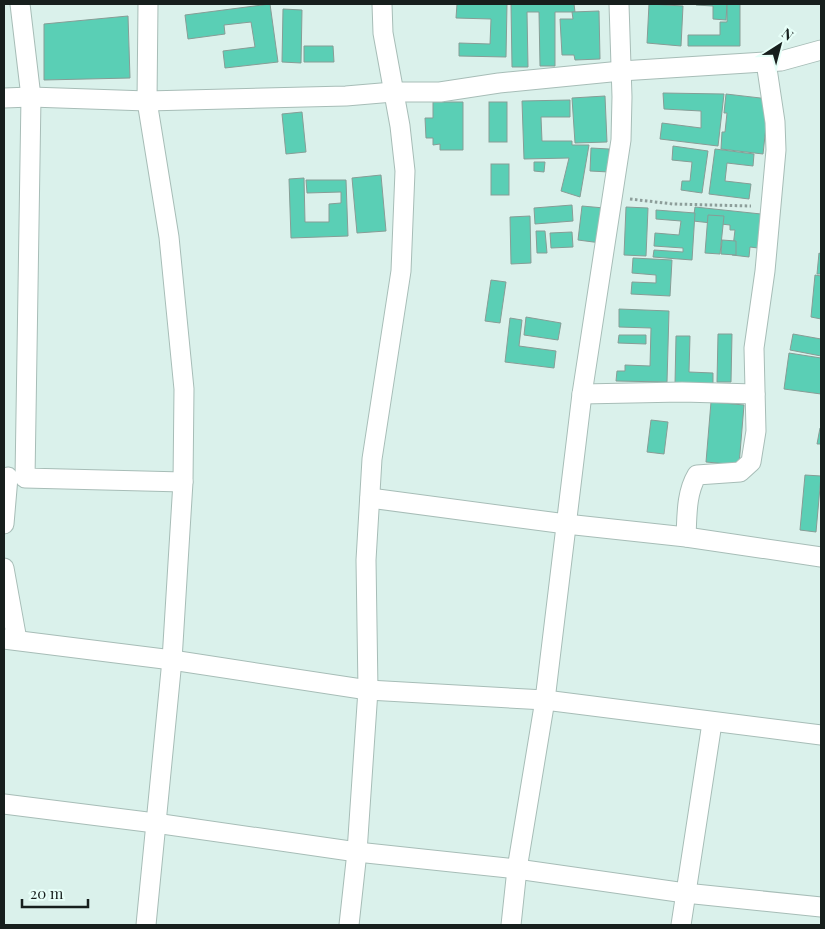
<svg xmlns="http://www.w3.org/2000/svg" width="825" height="929" viewBox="0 0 825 929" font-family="'Playfair Display',serif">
	<rect width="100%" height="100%" fill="#daf1eb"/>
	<g fill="#5acfb5" stroke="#879d96">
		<path d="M270 4 278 62 225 68 223 51 255 47 251 22 224 25 225 34 188 39 185 15Z"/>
		<path d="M457 4H507L506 57 459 56V43L490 44 491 19 456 18Z"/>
		<path d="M511 4H574L575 12H555V66H540L539 12H527L528 67H512Z"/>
		<path d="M649 4 683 6 681 46 647 43Z"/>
		<path d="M696 4H727L726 20 713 19V6L696 5Z"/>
		<path d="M727 4H740V46H688V35H720V22H727Z"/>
		<path d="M283 9 302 10 301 63 282 62Z"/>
		<path d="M599 11 600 59 575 60 574 55H562L560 19H573L572 12Z"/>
		<path d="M128 16 130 78 44 80V24Z"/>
		<path d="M304 46H333L334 62H304Z"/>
		<path d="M663 93 724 94 718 146 660 139 662 123 701 128V111L664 109Z"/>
		<path d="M726 94 769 99 763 154 721 149 722 132H725L727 113H724Z"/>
		<path d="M605 96 607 142 575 143 572 98Z"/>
		<path d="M570 100V117H541L542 141H572V145H589L580 197 561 191 569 158 524 159 522 101Z"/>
		<path d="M433 102H463V150H440V144L433 145V138H426L425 118H433Z"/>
		<rect x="489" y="102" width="18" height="40"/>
		<path d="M302 112 306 152 286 154 282 114Z"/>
		<path d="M673 146 708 151 702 193 681 190 682 181H690L692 162 672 160Z"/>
		<path d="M591 148 609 149V172L590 171Z"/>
		<path d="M715 149 754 154 753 166 727 163 725 181 751 184 749 199 709 194Z"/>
		<path d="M534 162H545L544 172 534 171Z"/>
		<rect x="491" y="164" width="18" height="31"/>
		<path d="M381 175 386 231 357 233 352 178Z"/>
		<path d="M304 178 305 222H329V204L341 203V192L307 193 306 180H346L348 236 291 238 289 179Z"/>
		<path d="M572 205 573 221 535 224 534 208Z"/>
		<path d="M582 206 604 208 601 243 578 240Z"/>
		<path d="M626 207 648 208 646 256 624 255Z"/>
		<path d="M695 207 761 214 758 248 750 247 749 257 732 255 735 230H730V225L693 221Z"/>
		<path d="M656 210 695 213 692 260 653 257 654 250 683 252V248L654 246 655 233 679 235 681 221 656 219Z"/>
		<path d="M708 215 724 216 720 254 705 253Z"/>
		<path d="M530 216 531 263 511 264 510 217Z"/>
		<path d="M536 231H545L547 253H537Z"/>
		<path d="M572 232 573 247 551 248 550 233Z"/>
		<path d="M722 240 736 241V255L721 254Z"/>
		<path d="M819 253 821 254V274H817Z"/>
		<path d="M633 258 672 260 670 296 631 294 632 282 656 283V275L632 273Z"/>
		<path d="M815 275 821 276V319L811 317Z"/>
		<path d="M491 280 506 282 500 323 485 321Z"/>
		<path d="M619 309 669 311 667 382 616 381 617 371H625V365L650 366 651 328 619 327Z"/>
		<path d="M526 317 561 323 558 340 524 335Z"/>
		<path d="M510 318 522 320 519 346 556 351 554 368 505 362Z"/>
		<path d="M718 334H732L731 382H717Z"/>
		<path d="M793 334 821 339V356L790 350Z"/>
		<path d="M619 335H646V344L618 343Z"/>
		<path d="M676 336H690L689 372 713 373V385L675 384Z"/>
		<path d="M789 353 821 358V394L784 389Z"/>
		<path d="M711 402 744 405 739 465 706 462Z"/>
		<path d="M651 420 668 422 664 454 647 452Z"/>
		<path d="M820 428 821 429V444H817Z"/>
		<path d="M805 475 821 476 816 532 800 530Z"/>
	</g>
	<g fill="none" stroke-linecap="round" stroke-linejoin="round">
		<g stroke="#a7bdb7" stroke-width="21">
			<g id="minor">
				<path d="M20 4 31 97 25 478 183 482"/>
				<path d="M4 98 31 97 147 101 346 96 393 92H440L499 83 621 71 781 61 821 50"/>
				<path d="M582 394 682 392 755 394"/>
				<path d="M370 498 566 524 686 537 821 557"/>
				<path d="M4 524 8 477"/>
				<path d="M686 537C687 517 686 493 697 475L740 472 751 462 756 431 754 348 765 271 776 150 775 122 766 62"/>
				<path d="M4 568 17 640"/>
				<path d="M4 639 172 660 368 690 545 700 821 735"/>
				<path d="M4 804 155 823 357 852 517 869 685 893 821 907"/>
				<path d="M146 925 172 660 183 482 184 389 169 237 147 101 148 4"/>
				<path d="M349 925 357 852 368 690 366 560 372 459 401 271 405 171 400 126 383 33 382 4"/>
				<path d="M511 925 517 869 545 700 582 394 621 140 622 97 619 4"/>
				<path d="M681 925 712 723"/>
			</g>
		</g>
		<path stroke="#8d9e9a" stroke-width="3" stroke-dasharray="2.5 2.5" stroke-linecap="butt" d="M630 199 673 204 751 206"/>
		<use href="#minor" stroke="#fff" stroke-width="19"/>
	</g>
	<rect width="825" height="929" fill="none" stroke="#171f1d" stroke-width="10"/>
	<g transform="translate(780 45) rotate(36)" stroke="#e7fff8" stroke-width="4" paint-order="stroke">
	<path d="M0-4L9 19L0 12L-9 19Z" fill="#171f1d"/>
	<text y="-8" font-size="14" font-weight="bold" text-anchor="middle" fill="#171f1d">N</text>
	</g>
	<path d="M22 899v8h66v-8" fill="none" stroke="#171f1d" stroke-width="2.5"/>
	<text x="30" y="899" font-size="15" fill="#171f1d" stroke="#e7fff8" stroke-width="4" paint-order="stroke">20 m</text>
</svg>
